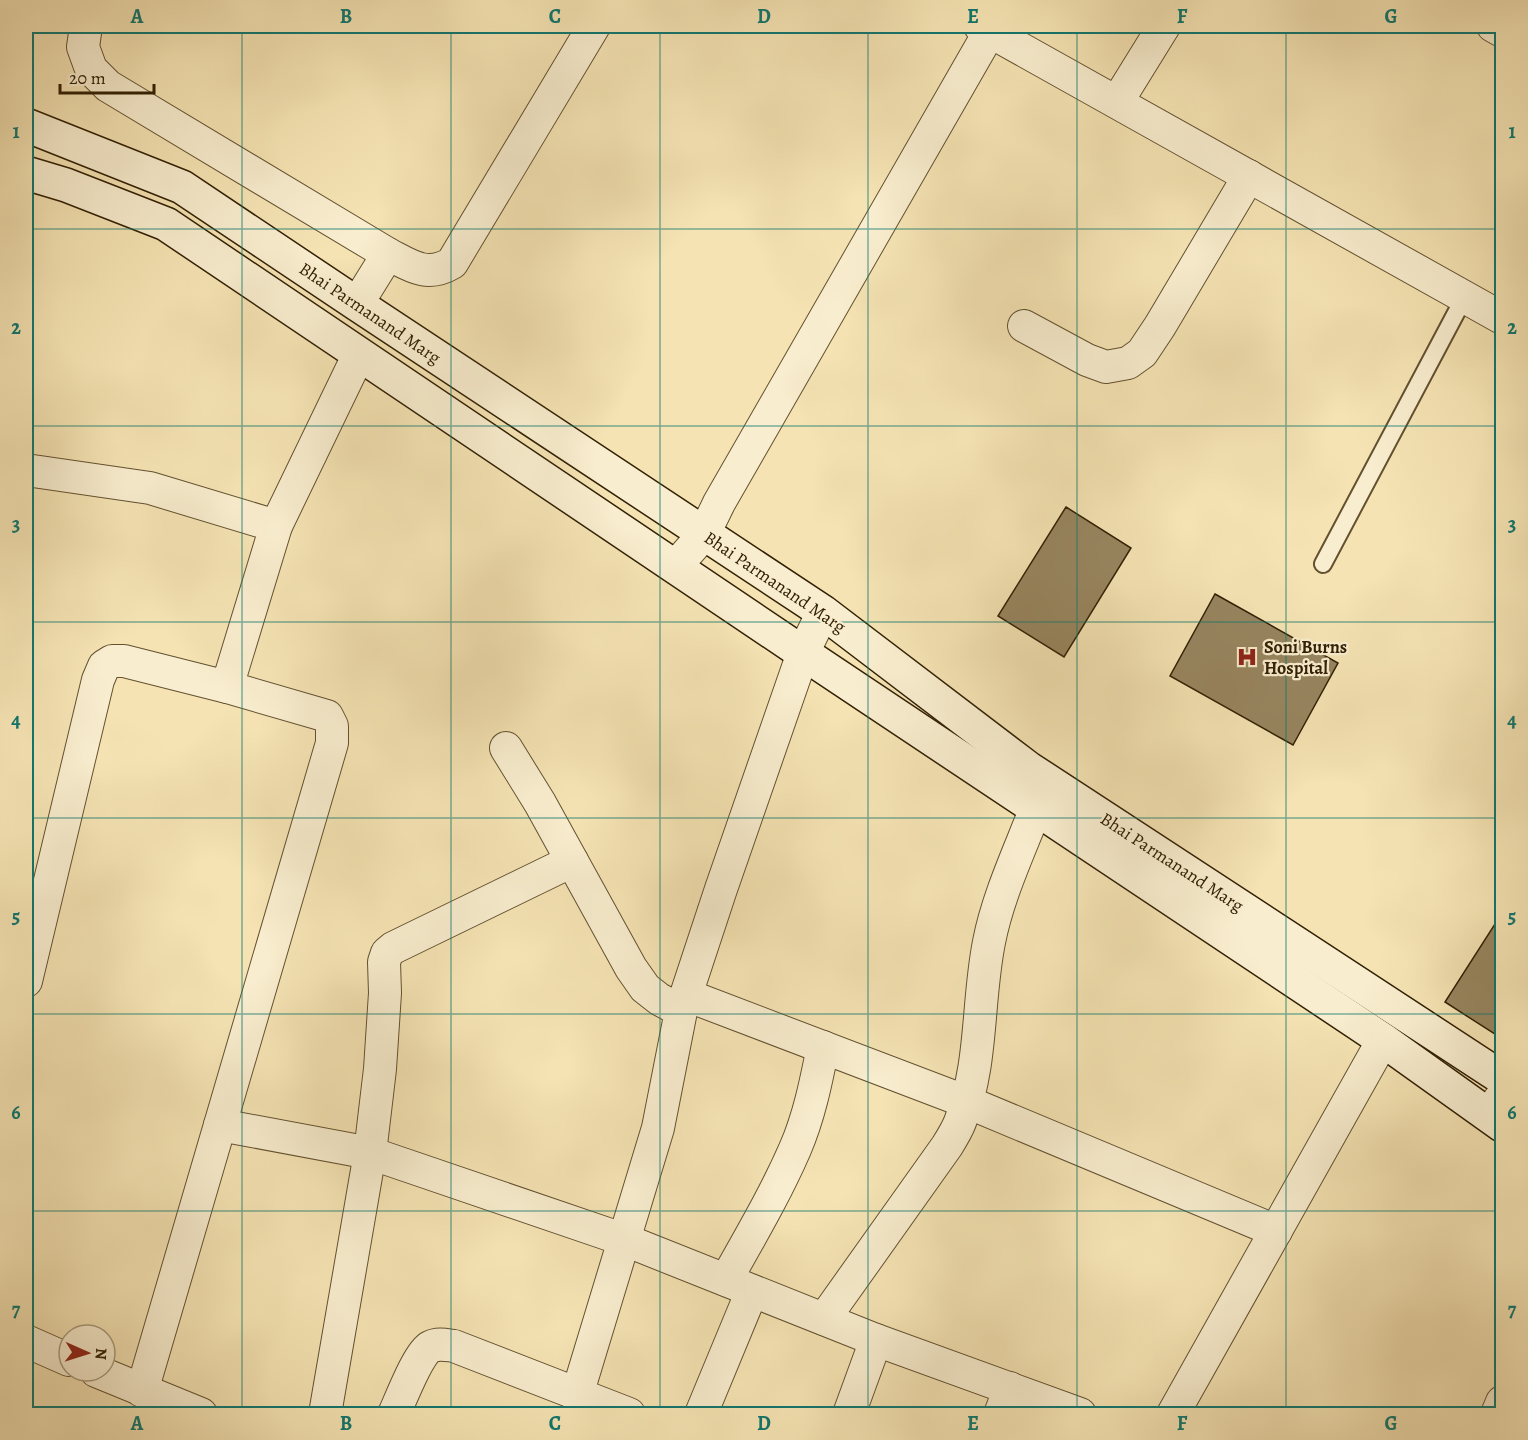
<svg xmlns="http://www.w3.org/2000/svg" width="1528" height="1440" viewBox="0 0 1528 1440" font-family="Alegreya,serif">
	<rect width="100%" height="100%" fill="#f5e3b3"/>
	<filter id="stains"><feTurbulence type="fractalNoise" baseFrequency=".00333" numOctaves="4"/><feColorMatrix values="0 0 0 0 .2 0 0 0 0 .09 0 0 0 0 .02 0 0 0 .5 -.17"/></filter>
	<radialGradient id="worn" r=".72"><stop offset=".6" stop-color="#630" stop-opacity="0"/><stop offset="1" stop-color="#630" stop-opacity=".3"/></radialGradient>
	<g fill="#97855f" stroke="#322004" stroke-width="1.5">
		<path d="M1066 507 1131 548 1064 657 998 616Z"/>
		<path d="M1215 594 1338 663 1293 745 1170 676Z"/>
		<path d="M1502 913V1036L1501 1038 1445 1002Z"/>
	</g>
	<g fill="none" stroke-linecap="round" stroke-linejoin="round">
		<g stroke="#635130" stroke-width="20">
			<path id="lane" d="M1323 564 1465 296"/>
		</g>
		<g stroke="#635130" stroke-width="34">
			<g id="street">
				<path d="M86 26 83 47 91 69 108 86 388 254C411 266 427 278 452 263L594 26"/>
				<path d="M980 26 1502 318"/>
				<path d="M1493 26 1502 31"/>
				<path d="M1117 102 1164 26"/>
				<path d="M357 304 388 254"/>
				<path d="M1024 326 1087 360 1106 367 1128 363 1142 353 1160 326 1249 176"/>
				<path d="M26 470 150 488 276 526"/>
				<path d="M675 567 704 534 719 503 990 31"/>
				<path d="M506 748 540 803 631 968 645 988 659 999 681 1011"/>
				<path d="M26 981 98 680 104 666 112 661H124L227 687 276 526 359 354"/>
				<path d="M686 995 967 1102 1276 1231"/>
				<path d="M1488 1115 1502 1096"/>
				<path d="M220 1125 370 1153 625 1240 876 1340 1080 1414"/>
				<path d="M726 1280C750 1237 775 1195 795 1149 809 1117 816 1082 823 1047"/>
				<path d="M824 1319 947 1146C952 1138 957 1130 960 1122 983 1064 977 1002 989 942 998 896 1019 852 1036 808"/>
				<path d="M26 1341 69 1360"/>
				<path d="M96 1371 201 1414"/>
				<path d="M142 1391 332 743V726L327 716 227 687"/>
				<path d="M577 1395 658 1128 681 1011 686 995 721 889 803 653 823 612"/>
				<path d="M325 1414 370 1153 380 1069 385 993 384 962 387 953 393 948 572 861"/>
				<path d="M394 1414C400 1401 419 1352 430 1347 438 1343 446 1345 454 1346L629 1414"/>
				<path d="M701 1414 752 1291"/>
				<path d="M849 1414 876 1340"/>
				<path d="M1000 1414 1010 1388"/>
				<path d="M1173 1414 1383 1040"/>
				<path d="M1497 1414 1502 1402"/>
			</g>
		</g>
		<g stroke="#322004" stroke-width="36">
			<g id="secondary">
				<path d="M26 125 182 187 357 304 823 612 1028 768 1502 1078"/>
				<path d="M26 173 66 185 166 224 803 653 1383 1040 1502 1125"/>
			</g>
		</g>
		<use href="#lane" stroke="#f8edce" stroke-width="16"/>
		<use href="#street" stroke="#f8edce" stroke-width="32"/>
		<use href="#secondary" stroke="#f8edce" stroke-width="33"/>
	</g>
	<path fill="none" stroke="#0f766e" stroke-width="1.5" stroke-opacity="0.55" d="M242 26V1414M451 26V1414M660 26V1414M868 26V1414M1077 26V1414M1286 26V1414M26 229H1502M26 426H1502M26 622H1502M26 818H1502M26 1014H1502M26 1211H1502"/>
	<defs>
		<g id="hospital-bare" transform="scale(1.62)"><path d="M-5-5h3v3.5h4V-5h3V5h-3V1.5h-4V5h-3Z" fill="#8f2418" stroke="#f8edce" stroke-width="2.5" paint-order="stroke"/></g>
	</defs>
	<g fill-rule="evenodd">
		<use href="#hospital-bare" x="1247" y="657"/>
	</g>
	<g text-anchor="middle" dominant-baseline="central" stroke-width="4.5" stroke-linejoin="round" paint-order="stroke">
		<g font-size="18" fill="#322004" stroke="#f8edce">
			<text transform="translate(370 313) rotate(34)">Bhai Parmanand Marg</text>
			<text transform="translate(775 582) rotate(34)">Bhai Parmanand Marg</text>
			<text transform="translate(1172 862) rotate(33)">Bhai Parmanand Marg</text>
		</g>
		<g font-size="18" font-weight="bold" fill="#322004" stroke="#f8edce" text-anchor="start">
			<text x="1264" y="647">Soni Burns<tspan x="1264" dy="21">Hospital</tspan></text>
		</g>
	</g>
	<rect width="1528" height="1440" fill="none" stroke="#f5e3b3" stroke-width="66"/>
	<g transform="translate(87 1353) rotate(93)"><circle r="28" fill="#f8edce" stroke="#a99b7d" stroke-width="1.5"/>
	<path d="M0-4.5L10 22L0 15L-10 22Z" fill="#8f2418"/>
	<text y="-9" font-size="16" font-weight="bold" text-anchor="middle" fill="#322004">N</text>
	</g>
	<path d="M60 84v9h94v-9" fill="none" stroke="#322004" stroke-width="3"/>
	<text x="69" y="84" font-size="18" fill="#322004" stroke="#f8edce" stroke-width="4.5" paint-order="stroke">20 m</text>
	<rect x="33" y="33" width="1462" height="1374" fill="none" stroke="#0f766e" stroke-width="2"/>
	<g font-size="20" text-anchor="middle" font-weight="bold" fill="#0f766e">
		<text x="137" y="23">A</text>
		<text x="346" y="23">B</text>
		<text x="555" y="23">C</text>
		<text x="764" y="23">D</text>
		<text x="973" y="23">E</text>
		<text x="1182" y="23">F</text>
		<text x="1391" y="23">G</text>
		<text x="16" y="138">1</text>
		<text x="1512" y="138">1</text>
		<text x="16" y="334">2</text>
		<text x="1512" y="334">2</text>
		<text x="16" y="531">3</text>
		<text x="1512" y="531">3</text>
		<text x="16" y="727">4</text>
		<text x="1512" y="727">4</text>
		<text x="16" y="923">5</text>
		<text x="1512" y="923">5</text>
		<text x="16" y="1119">6</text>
		<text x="1512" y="1119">6</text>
		<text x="16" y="1316">7</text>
		<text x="1512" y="1316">7</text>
		<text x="137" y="1430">A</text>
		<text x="346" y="1430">B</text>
		<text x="555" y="1430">C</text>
		<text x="764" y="1430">D</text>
		<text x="973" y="1430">E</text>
		<text x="1182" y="1430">F</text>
		<text x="1391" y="1430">G</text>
	</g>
	<rect width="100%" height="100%" filter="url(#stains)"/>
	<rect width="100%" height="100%" fill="url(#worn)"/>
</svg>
